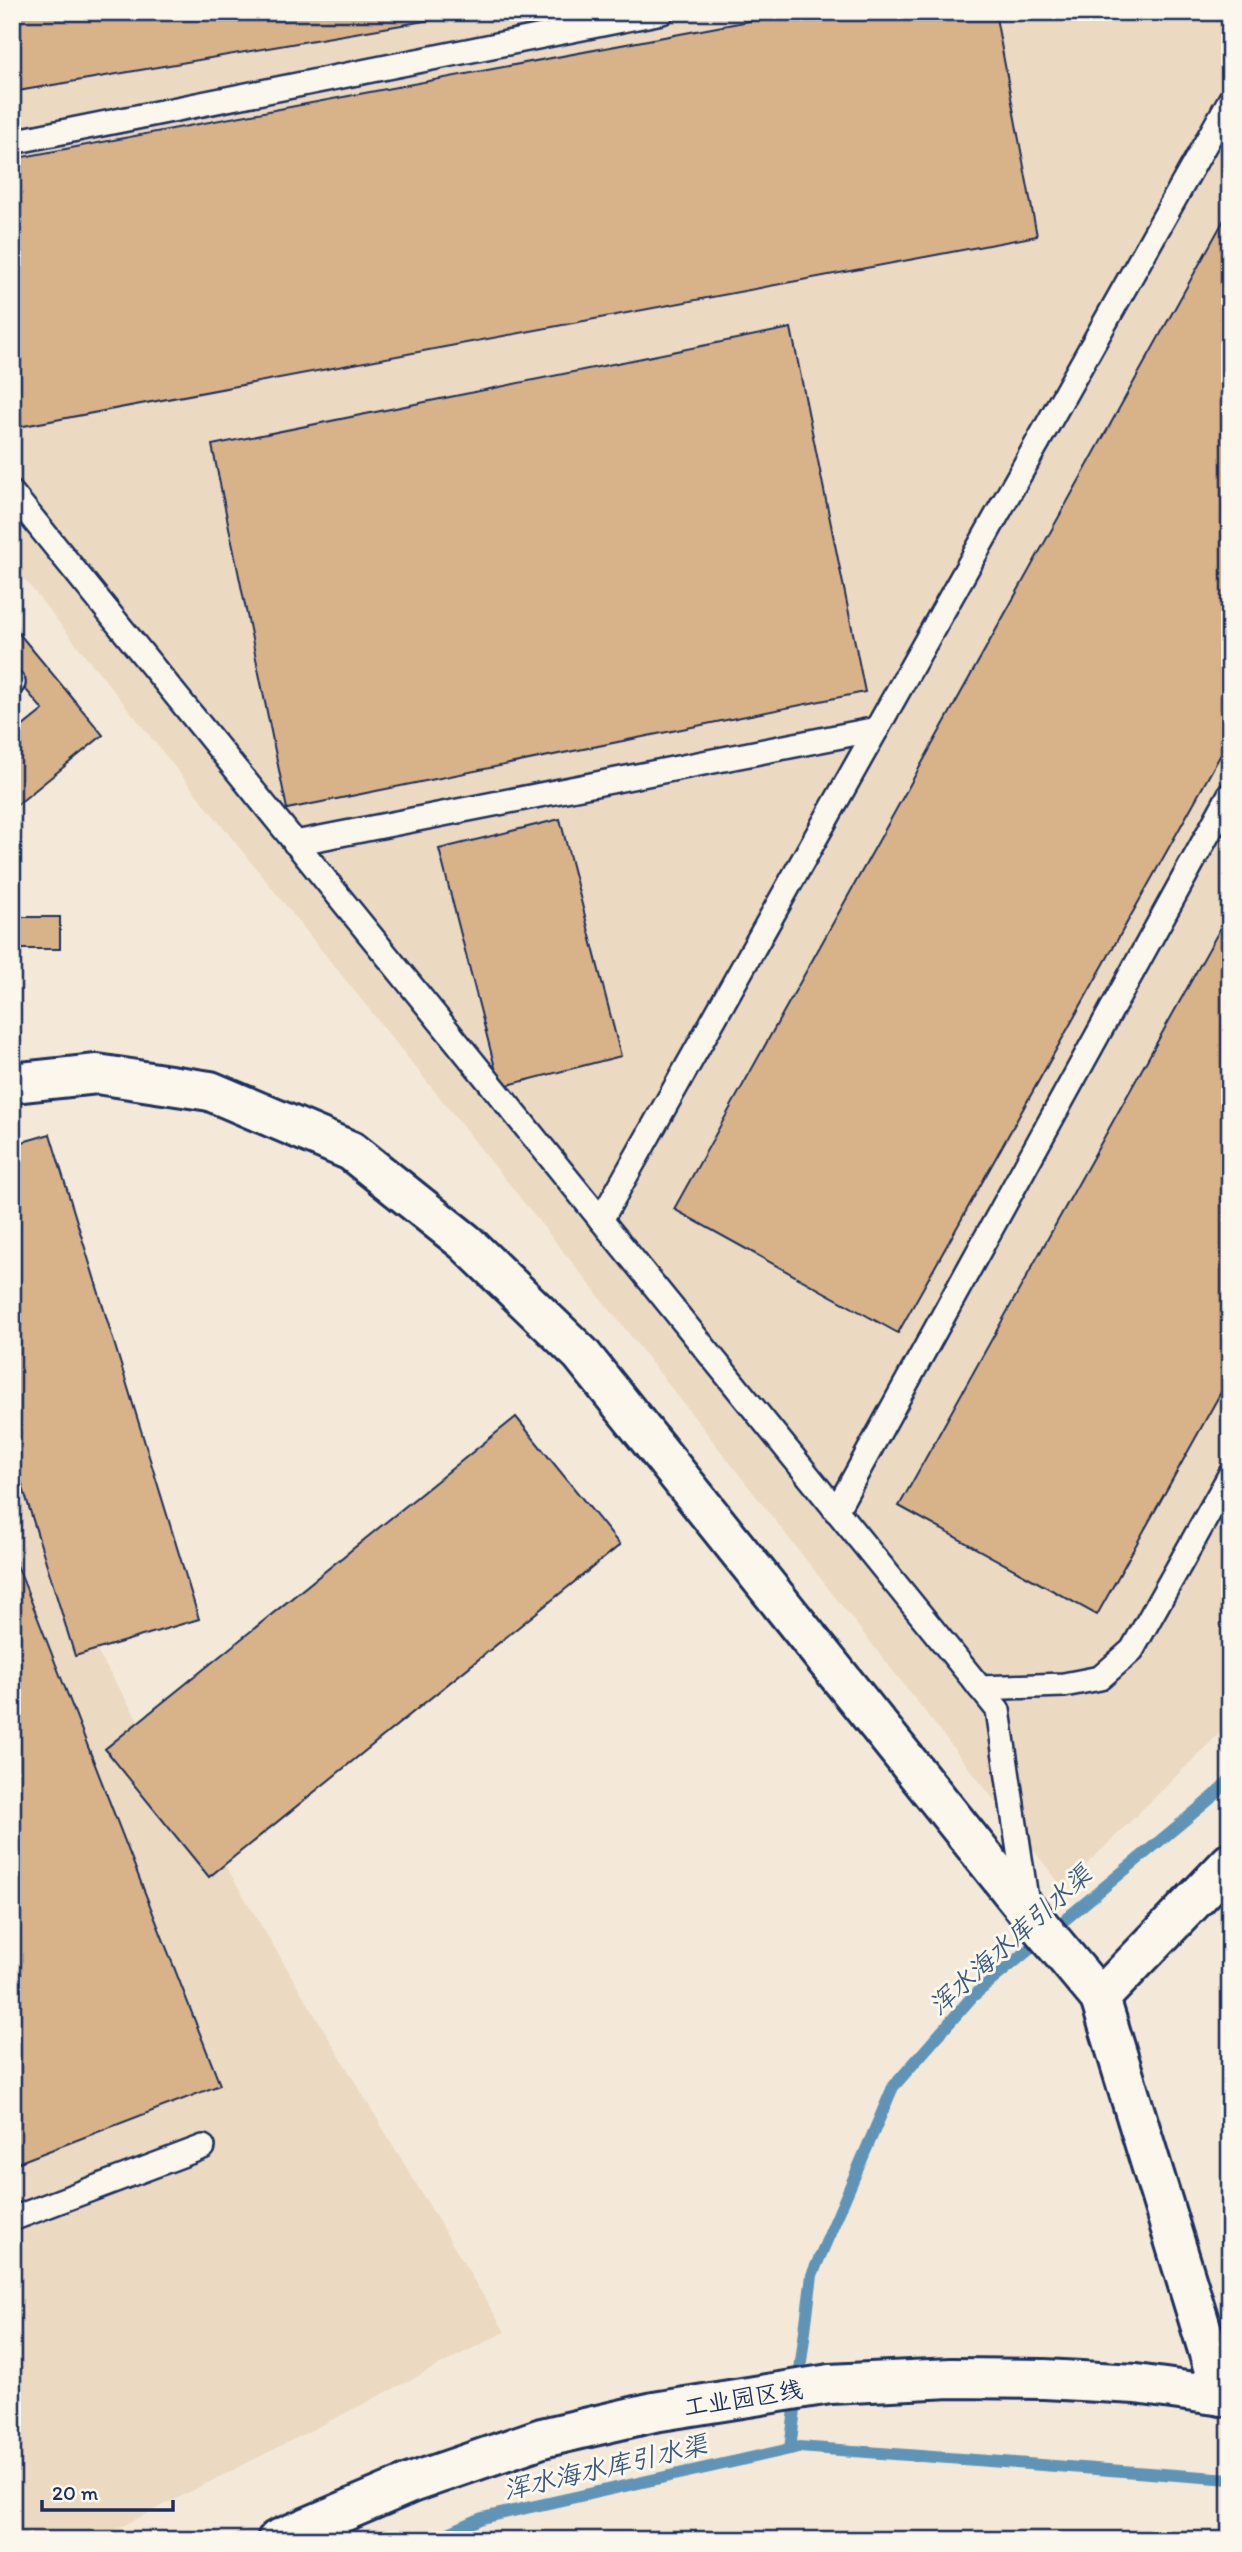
<svg xmlns="http://www.w3.org/2000/svg" width="1242" height="2552" viewBox="0 0 1242 2552" font-family="Itim,'LXGW WenKai TC',sans-serif">
	<rect width="100%" height="100%" fill="#f4e9d8"/>
	<filter id="ink" filterUnits="userSpaceOnUse"><feTurbulence type="fractalNoise" baseFrequency=".0143" numOctaves="2"/><feDisplacementMap in="SourceGraphic" scale="14" xChannelSelector="R" yChannelSelector="G"/><feConvolveMatrix kernelMatrix="1 2 1 2 8 2 1 2 1" color-interpolation-filters="sRGB"/></filter>
	<g filter="url(#ink)">
		<g fill="#ecd9c1">
			<path d="M12 12H1230V1723L1063 1888 618 1320 12 564Z"/>
			<path d="M12 1414 89 1638 505 2332 95 2540H12Z"/>
		</g>
		<g fill="none" stroke-linecap="round" stroke-linejoin="round">
			<g stroke="#6194b6" stroke-width="12">
				<path d="M790 2449 799 2447 1230 2479"/>
				<path d="M433 2540 482 2518 790 2449 812 2275 893 2087 972 1997 1215 1795 1230 1779"/>
			</g>
		</g>
		<g fill="#d8b38a" stroke="#1b2f5e" stroke-width="2">
			<path d="M12 12H477L12 92Z"/>
			<path d="M797 12H995L1037 236 18 427 12 397V159Z"/>
			<path d="M1230 209V738L898 1333 674 1209Z"/>
			<path d="M791 328 865 692 287 809 212 445Z"/>
			<path d="M12 625 103 735 12 809V735L43 710 12 673Z"/>
			<path d="M560 819 621 1056 500 1087 439 849Z"/>
			<path d="M1230 911V1376L1097 1615 899 1506Z"/>
			<path d="M17 917H60V949H18Z"/>
			<path d="M50 1134 199 1619 75 1656 12 1452V1145Z"/>
			<path d="M516 1417 620 1545 209 1877 105 1749Z"/>
			<path d="M12 1552 220 2085 12 2165Z"/>
		</g>
		<g fill="none" stroke-linecap="round" stroke-linejoin="round">
			<g stroke="#1b2f5e" stroke-width="28">
				<g id="lane">
					<path d="M12 142 662 12"/>
					<path d="M12 493 998 1710 1027 1905"/>
					<path d="M12 684 13 683"/>
					<path d="M295 843 877 729"/>
					<path d="M601 1220 1230 100"/>
					<path d="M836 1511 1230 794"/>
					<path d="M980 1688 1064 1685 1100 1678 1132 1650 1230 1475"/>
					<path d="M12 2219 203 2147"/>
				</g>
			</g>
			<g stroke="#1b2f5e" stroke-width="44">
				<path id="street" d="M12 1083 97 1074 210 1091 351 1151 465 1242 581 1354 1028 1912 1100 1998"/>
			</g>
			<g stroke="#1b2f5e" stroke-width="44">
				<g id="secondary">
					<path d="M1222 2396 1100 1998 1230 1863"/>
					<path d="M277 2540 411 2483 542 2438 654 2412 830 2384 951 2378 1044 2379 1136 2384 1230 2397"/>
				</g>
			</g>
			<use href="#lane" stroke="#fbf7ec" stroke-width="23"/>
			<use href="#street" stroke="#fbf7ec" stroke-width="38"/>
			<use href="#secondary" stroke="#fbf7ec" stroke-width="38"/>
		</g>
	</g>
	<g text-anchor="middle" dominant-baseline="central" stroke-width="6" stroke-linejoin="round" paint-order="stroke">
		<g font-size="24" fill="#1b2f5e" stroke="#fbf7ec">
			<text transform="translate(743 2398) rotate(-9)">工业园区线</text>
		</g>
		<g font-size="26" font-style="italic" fill="#385983" stroke="#fbf7ec">
			<text transform="translate(1010 1940) rotate(-42)">浑水海水库引水渠</text>
			<text transform="translate(605 2467) rotate(-13)">浑水海水库引水渠</text>
		</g>
	</g>
	<rect width="1242" height="2552" fill="none" stroke="#fbf7ec" stroke-width="42"/>
	<rect x="21" y="21" width="1200" height="2510" fill="none" stroke="#1b2f5e" stroke-width="2.5" filter="url(#ink)"/>
	<path d="M42 2500v10h131v-10" fill="none" stroke="#1b2f5e" stroke-width="3.5"/>
	<text x="52" y="2500" font-size="21" fill="#1b2f5e" stroke="#fbf7ec" stroke-width="5" paint-order="stroke">20 m</text>
</svg>
